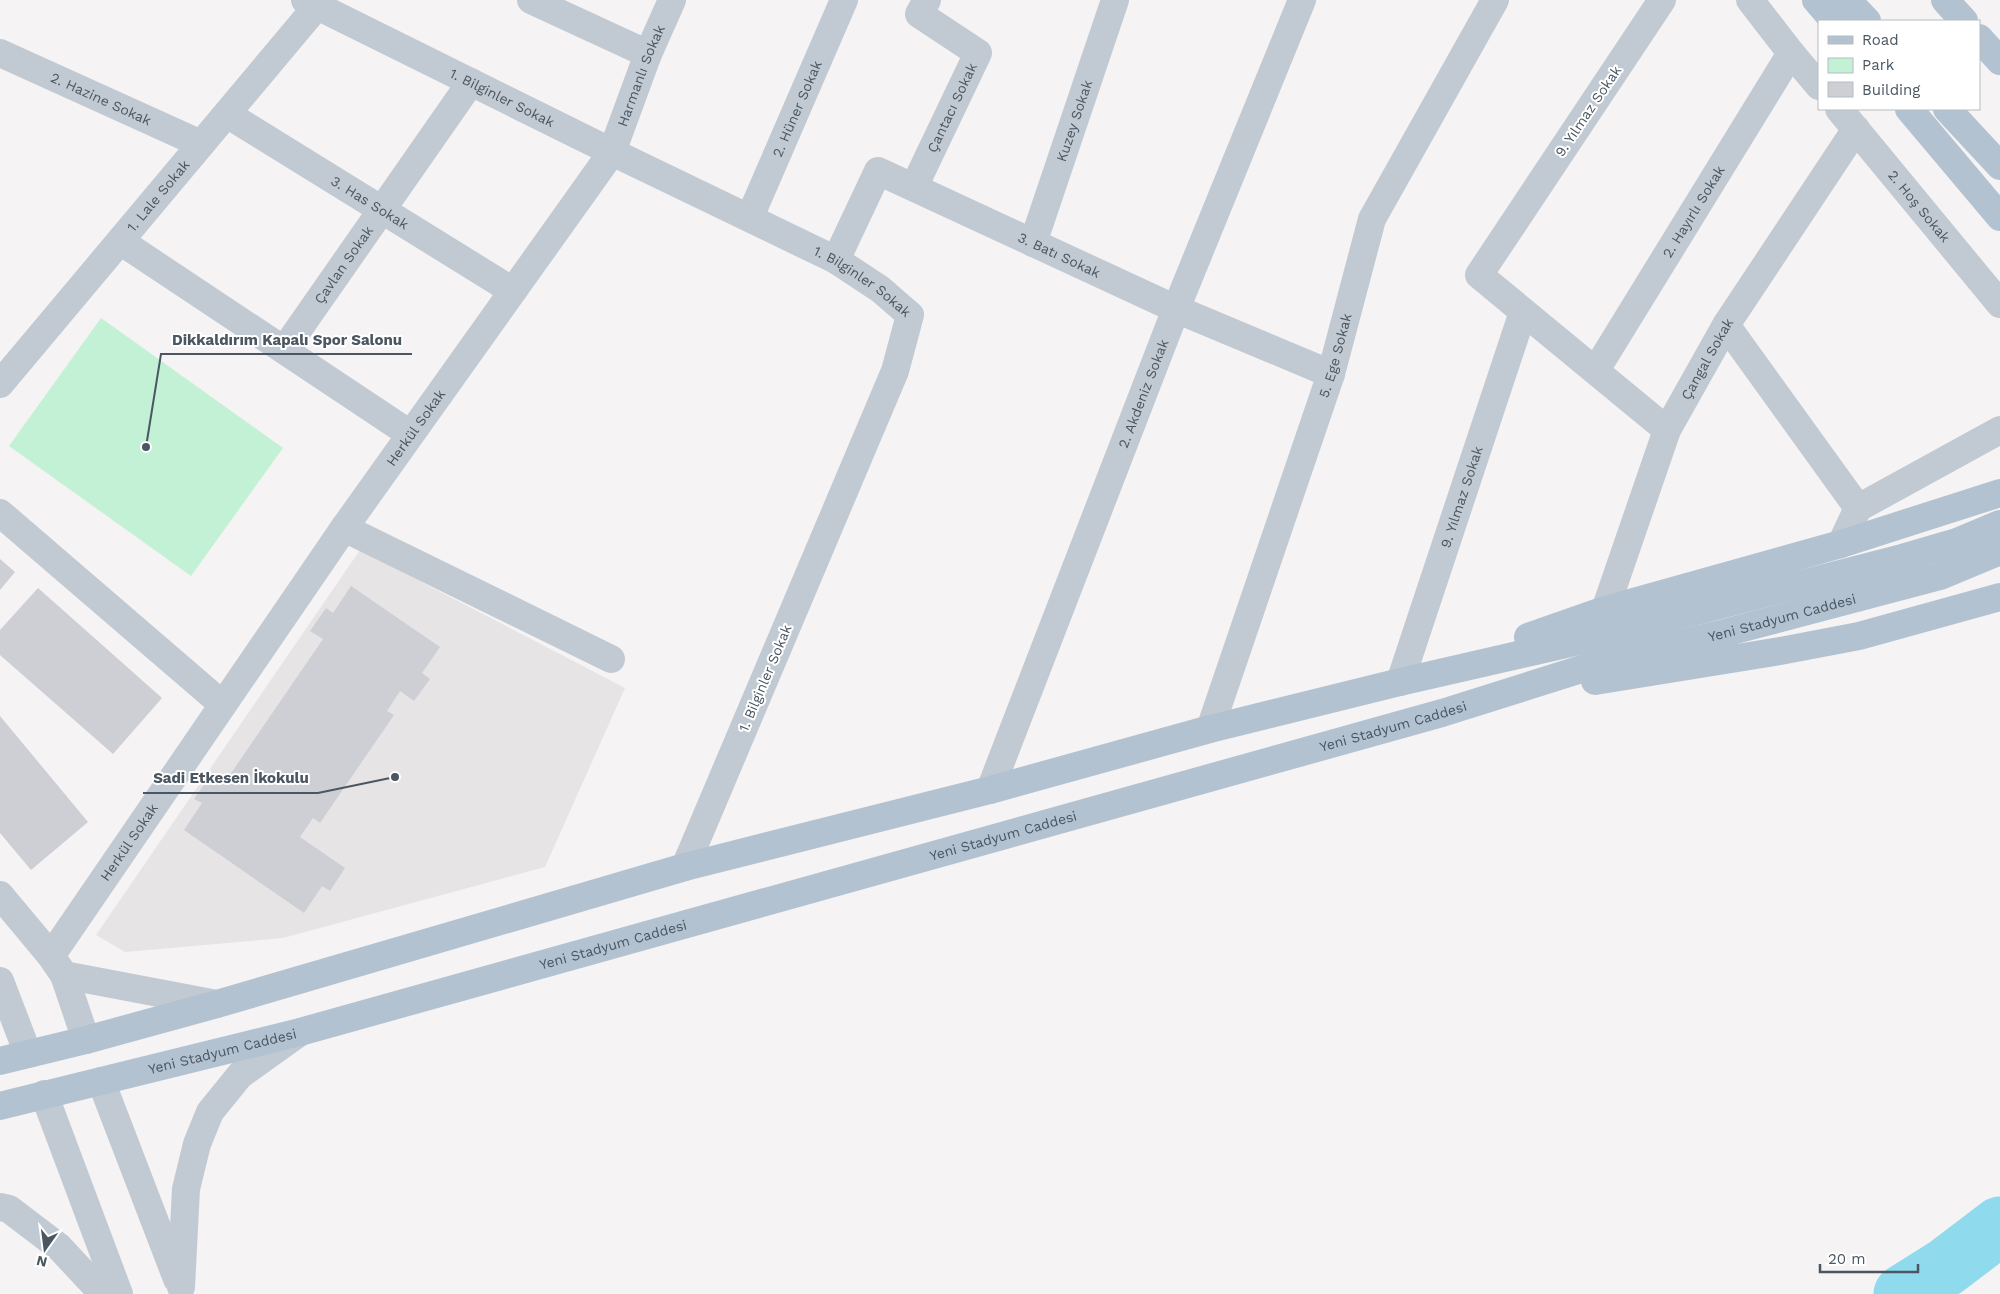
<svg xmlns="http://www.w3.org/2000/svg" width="2000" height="1294" viewBox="0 0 2000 1294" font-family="'Work Sans',sans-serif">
	<rect width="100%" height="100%" fill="#f5f3f3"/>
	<path fill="#e6e4e5" d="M360 550 625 688 545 867 283 938 125 952 96 935Z"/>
	<path fill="#c3f1d5" d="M101 318 283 448 191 576 9 446Z"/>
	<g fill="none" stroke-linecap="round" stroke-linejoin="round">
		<path stroke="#90daee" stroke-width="59" d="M1903 1294 1946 1267 2000 1226"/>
	</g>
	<g fill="#cdcfd5">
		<path d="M0 559 15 572 0 590Z"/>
		<path d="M351 586 440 647 422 673 430 679 414 701 400 691 387 711 394 715 320 823 313 818 300 837 345 868 330 891 322 886 304 913 184 830 202 803 194 799 210 776 223 785 323 639 310 631 326 608 333 613Z"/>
		<path d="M38 588 162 698 113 754 0 655V630Z"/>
		<path d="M0 716 88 822 31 870 0 833Z"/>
	</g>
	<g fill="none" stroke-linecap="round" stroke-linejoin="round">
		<g stroke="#c1cad2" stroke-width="28">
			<path d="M531 0 648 54"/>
			<path d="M1662 0 1479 275 1667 430"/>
			<path d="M1750 0 1791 53 1819 86"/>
			<path id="s1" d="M0 53 201 144"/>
			<path id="s2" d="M1839 109 2000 304"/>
			<path id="s3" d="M227 114 513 291"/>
			<path id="s4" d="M914 187 978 53 919 14 927 0"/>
			<path id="s5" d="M750 217 844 0"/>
			<path d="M120 241 410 434"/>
			<path id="s6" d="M1033 243 1115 0"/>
			<path id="s7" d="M836 260 878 171 1176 309 1331 374"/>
			<path d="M1726 325 1858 508 1841 544"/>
			<path id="s8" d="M284 350 471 82"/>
			<path id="s9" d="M1596 370 1791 53"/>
			<path id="s10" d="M0 384 317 6"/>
			<path d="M1858 508 2000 430"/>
			<path d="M0 513 222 704"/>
			<path d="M344 528 611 659"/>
			<path id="s11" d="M1605 610 1667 430 1726 325 1856 129"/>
			<path id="s12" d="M1400 682 1523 312"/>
			<path id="s13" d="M1210 729 1331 374 1372 219 1495 0"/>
			<path id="s14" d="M990 790 1176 309 1302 0"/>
			<path id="s15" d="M51 956 344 528 612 152 648 54 672 0"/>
		</g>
		<g stroke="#c1cad2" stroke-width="28">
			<path id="s16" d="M305 0 612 152 836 260 880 289 910 315 895 371 685 867"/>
			<path d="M0 895 51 956 64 975 86 1040"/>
			<path d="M64 975 217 1004"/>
			<path d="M0 981 28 1054"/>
			<path d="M101 1081 177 1279"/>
			<path d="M44 1094 119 1294"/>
			<path d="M0 1207 9 1209 59 1247 103 1294"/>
			<path d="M181 1287 186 1189 197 1144 210 1112 240 1075 300 1032"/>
		</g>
		<g stroke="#b3c2d1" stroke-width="28">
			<path d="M1816 0 1834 21"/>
			<path d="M1847 0 1867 21"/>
			<path d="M1945 0 1964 21"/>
			<path d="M1979 38 2000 61"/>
			<path d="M1909 109 2000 217"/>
			<path d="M1947 109 2000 166"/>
			<path d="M1528 637 1605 610 1841 544 2000 493"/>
			<path d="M1595 681 1780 651 1859 636 2000 597"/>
			<path d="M0 1061 86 1040 217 1004 685 867 990 790 1210 729 1400 682 1592 638 1902 558 1957 542 2000 524"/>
			<path id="s17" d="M0 1106 300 1032 1442 713 1604 662 1724 633 1940 576 2000 551"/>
		</g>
	</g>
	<g text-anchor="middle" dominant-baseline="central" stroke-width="4" stroke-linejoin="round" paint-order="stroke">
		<g font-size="14" fill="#4a5661" stroke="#fff">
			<text stroke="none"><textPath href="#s15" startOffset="1062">Harmanlı Sokak</textPath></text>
			<text stroke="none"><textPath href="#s16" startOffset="220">1. Bilginler Sokak</textPath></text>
			<text stroke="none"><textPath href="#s1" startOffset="111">2. Hazine Sokak</textPath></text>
			<text stroke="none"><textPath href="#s4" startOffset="88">Çantacı Sokak</textPath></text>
			<text stroke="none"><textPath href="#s5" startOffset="118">2. Hüner Sokak</textPath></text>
			<text transform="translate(1588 111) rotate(-56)">9. Yılmaz Sokak</text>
			<text stroke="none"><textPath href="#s6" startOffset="129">Kuzey Sokak</textPath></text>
			<text stroke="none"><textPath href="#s10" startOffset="246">1. Lale Sokak</textPath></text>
			<text stroke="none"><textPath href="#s3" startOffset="168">3. Has Sokak</textPath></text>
			<text stroke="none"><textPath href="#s2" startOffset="126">2. Hoş Sokak</textPath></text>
			<text stroke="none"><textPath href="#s9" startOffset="186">2. Hayırlı Sokak</textPath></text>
			<text stroke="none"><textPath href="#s7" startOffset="298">3. Batı Sokak</textPath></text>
			<text stroke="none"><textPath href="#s8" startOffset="104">Çavlan Sokak</textPath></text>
			<text stroke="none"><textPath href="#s16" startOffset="625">1. Bilginler Sokak</textPath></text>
			<text stroke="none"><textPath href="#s13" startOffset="394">5. Ege Sokak</textPath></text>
			<text stroke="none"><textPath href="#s11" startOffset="272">Çangal Sokak</textPath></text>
			<text stroke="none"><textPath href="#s14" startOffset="425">2. Akdeniz Sokak</textPath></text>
			<text stroke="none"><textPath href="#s15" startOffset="642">Herkül Sokak</textPath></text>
			<text stroke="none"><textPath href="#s12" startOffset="195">9. Yılmaz Sokak</textPath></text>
			<text stroke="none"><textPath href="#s17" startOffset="1848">Yeni Stadyum Caddesi</textPath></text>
			<text transform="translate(765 678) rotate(-67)">1. Bilginler Sokak</text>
			<text stroke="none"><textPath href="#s17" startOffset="1444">Yeni Stadyum Caddesi</textPath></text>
			<text stroke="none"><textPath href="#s17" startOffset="1039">Yeni Stadyum Caddesi</textPath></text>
			<text stroke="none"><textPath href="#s15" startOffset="138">Herkül Sokak</textPath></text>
			<text stroke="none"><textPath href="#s17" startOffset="634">Yeni Stadyum Caddesi</textPath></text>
			<text stroke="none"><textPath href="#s17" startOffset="229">Yeni Stadyum Caddesi</textPath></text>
		</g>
	</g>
	<path fill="none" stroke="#4a5661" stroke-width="2" d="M146 447L161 354H412M395 777L318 793H143"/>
	<g fill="#4a5661" stroke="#fff" stroke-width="2">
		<circle cx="146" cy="447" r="5"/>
		<circle cx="395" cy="777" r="5"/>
	</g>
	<g font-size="15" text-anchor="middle" font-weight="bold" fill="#4a5661" stroke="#fff" stroke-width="4" stroke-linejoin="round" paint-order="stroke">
		<text x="287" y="345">Dikkaldırım Kapalı Spor Salonu</text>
		<text x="231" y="783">Sadi Etkesen İkokulu</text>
	</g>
	<rect x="1818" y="20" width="162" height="90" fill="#ffffff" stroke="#b7bbc0"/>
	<rect x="1828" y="36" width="25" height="8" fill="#b3c2d1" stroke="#b7bbc0"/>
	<text x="1862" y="45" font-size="15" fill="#4a5661">Road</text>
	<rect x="1828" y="58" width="25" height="15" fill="#c3f1d5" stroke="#b7bbc0"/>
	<text x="1862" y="70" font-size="15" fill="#4a5661">Park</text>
	<rect x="1828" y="82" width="25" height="15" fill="#cdcfd5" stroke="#b7bbc0"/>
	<text x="1862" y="95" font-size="15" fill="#4a5661">Building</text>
	<g transform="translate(45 1249) rotate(194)" stroke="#ffffff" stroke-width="4" paint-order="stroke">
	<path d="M0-4L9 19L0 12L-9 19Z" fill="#4a5661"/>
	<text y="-8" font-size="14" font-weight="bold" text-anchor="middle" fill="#4a5661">N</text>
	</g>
	<path d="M1820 1264v8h98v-8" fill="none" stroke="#4a5661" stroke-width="2.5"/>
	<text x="1828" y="1264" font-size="15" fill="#4a5661" stroke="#ffffff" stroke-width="4" paint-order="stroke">20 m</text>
</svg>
